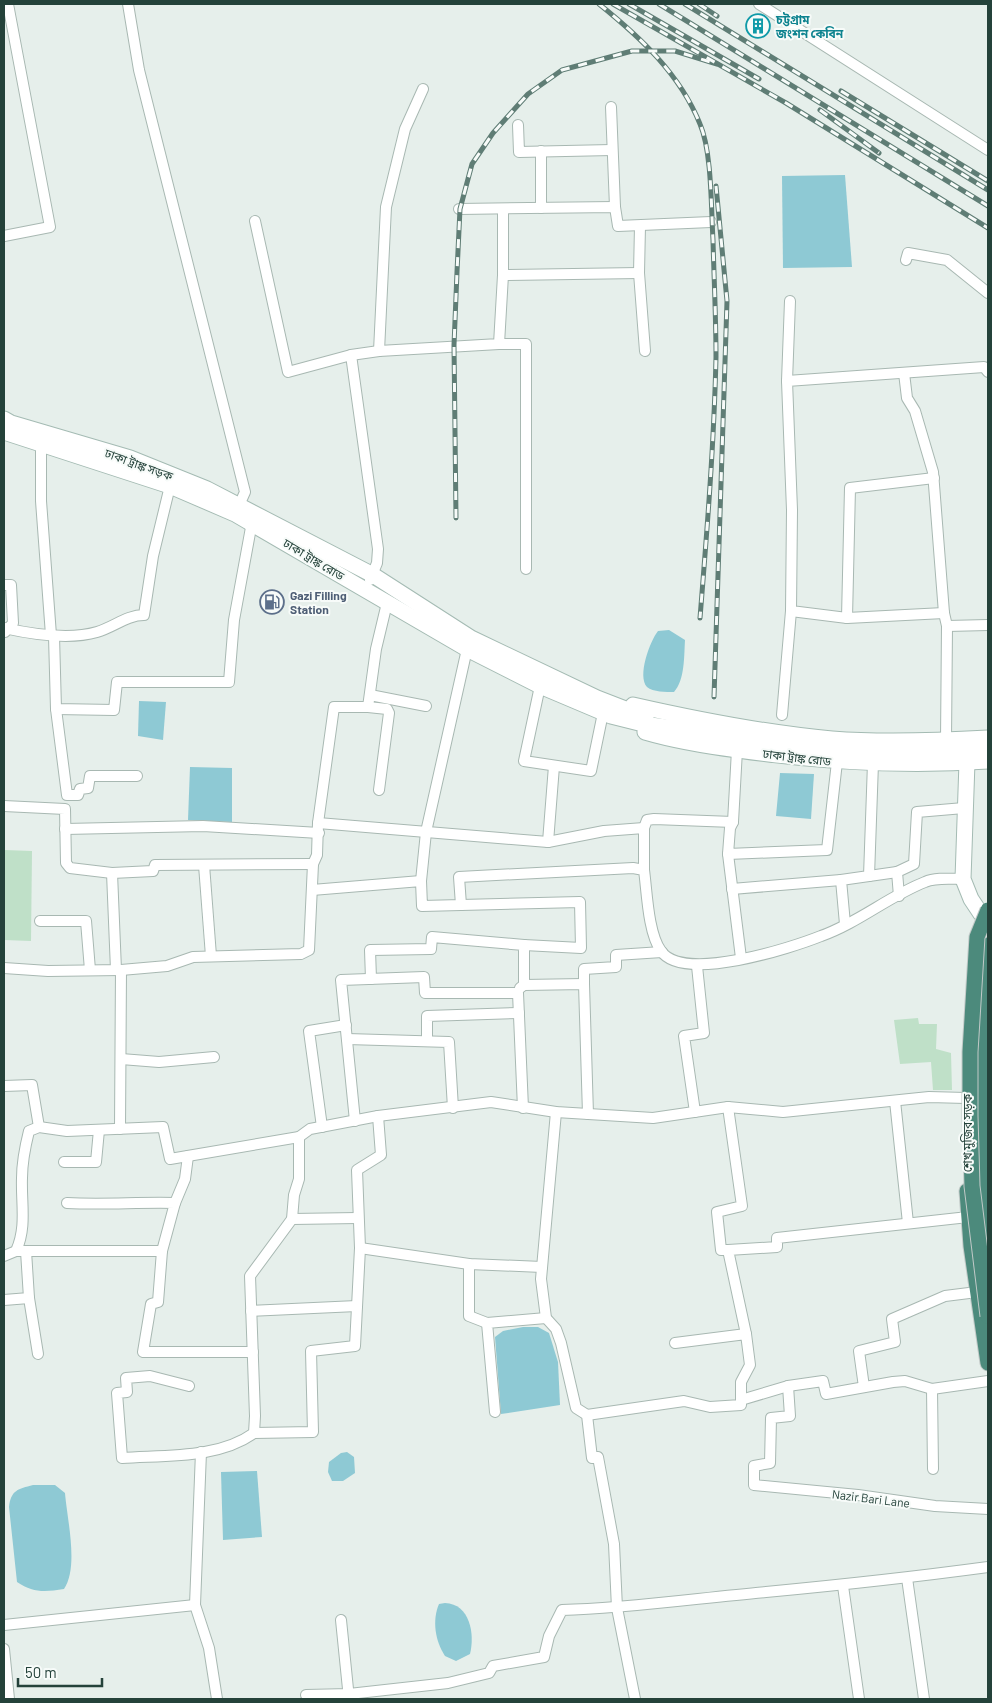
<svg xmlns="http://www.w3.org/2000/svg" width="992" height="1703" viewBox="0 0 992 1703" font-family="Barlow,'Noto Sans Bengali',sans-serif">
	<rect width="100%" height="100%" fill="#e6efeb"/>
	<g fill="#bfe0c8">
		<path d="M4 850 32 851 31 941 4 940Z"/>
		<path d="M918 1018 919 1024H937L936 1049 951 1053 952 1090H933L931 1062 900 1064 894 1020Z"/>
	</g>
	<g fill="#8ec9d4">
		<path d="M845 175 852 267 783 268 782 176Z"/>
		<path d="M669 630 685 640C684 656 685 680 674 692 666 692 653 692 647 687 637 676 650 641 658 631Z"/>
		<path d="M139 701 166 702 163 740 138 736Z"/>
		<path d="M190 767 232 768V822L188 820Z"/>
		<path d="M780 773 814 774 811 819 776 816Z"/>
		<path d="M523 1327H538L549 1333 558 1362 560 1405 501 1414 495 1337 503 1331Z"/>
		<path d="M347 1452 354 1457 355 1473 343 1481H332L328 1472 329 1462 341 1453Z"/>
		<path d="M257 1471 262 1537 223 1540 221 1472Z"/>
		<path d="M33 1485H55L65 1493C67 1519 79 1567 64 1589 45 1592 33 1593 17 1582L9 1507C11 1490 18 1489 33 1485Z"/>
		<path d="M445 1603C470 1604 475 1634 470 1654L456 1661 445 1656C435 1641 432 1620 439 1604Z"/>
	</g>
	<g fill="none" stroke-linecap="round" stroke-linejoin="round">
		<g stroke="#a8b8b2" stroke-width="12">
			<g id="minor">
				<path d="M128 4 139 70 245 492 237 510"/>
				<path d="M759 4 988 150"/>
				<path d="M611 107 615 207"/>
				<path d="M518 125 519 152 612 150"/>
				<path d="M541 208V151"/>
				<path d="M459 209 615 207 618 226 711 222"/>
				<path d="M503 209V275L639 273"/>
				<path d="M255 221 288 372 351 355 379 351 499 344 503 275"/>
				<path d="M640 226 639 273 645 351"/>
				<path d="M4 236 50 227 8 4"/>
				<path d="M906 260 908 253 947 260 988 293"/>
				<path d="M499 344H526V569"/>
				<path d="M379 351 386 207 405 129 423 89"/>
				<path d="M351 355 378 549 377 563 370 580"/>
				<path d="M904 373 907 398 915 411 933 472 944 613 947 626 946 740"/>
				<path d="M787 381 790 301"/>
				<path d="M41 445V501L51 635"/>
				<path d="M4 585H11L13 623 5 632"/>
				<path d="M944 613 847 618 791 611 792 510 787 381 984 367 988 372"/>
				<path d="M847 618 850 488 934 478"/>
				<path d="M947 626 988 625"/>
				<path d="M4 628C31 634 70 640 97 632 114 627 127 615 144 615L153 556 170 486"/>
				<path d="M54 636 56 709 114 710 117 682H229L234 620 252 522"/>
				<path d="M540 686 524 761 591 771 603 713"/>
				<path d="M370 695 426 706"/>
				<path d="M368 707 387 709 389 713 379 790"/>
				<path d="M56 709 67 795H78L80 789 88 788 90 776H137"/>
				<path d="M782 715 791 611"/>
				<path d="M4 806 65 809 66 863 70 868 112 873 153 871 155 865 313 864"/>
				<path d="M733 822 737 750"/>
				<path d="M318 823 548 842 604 831 644 828V870"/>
				<path d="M644 828 647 820 654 819 733 822 730 828 728 854 827 850 837 762"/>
				<path d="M65 829 203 826 319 833"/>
				<path d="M548 842 554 766"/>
				<path d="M728 854 741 958"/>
				<path d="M204 865 211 956"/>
				<path d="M112 873 116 970"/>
				<path d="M869 876 897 872"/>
				<path d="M421 881 426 832 467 649"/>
				<path d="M732 889 841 880"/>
				<path d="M312 890 421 881 422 906 461 905 459 877 633 868 644 870C647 892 648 933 661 951 683 983 791 948 821 936 858 923 889 896 925 882 936 877 952 879 963 879"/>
				<path d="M899 896 897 872 914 864 917 812 964 808"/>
				<path d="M461 905 580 902 581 948 524 945"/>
				<path d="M40 921H86L90 970"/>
				<path d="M845 924 841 880 869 876 873 763"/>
				<path d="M4 968 48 971 121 970 167 966 193 957 301 954 309 950 313 864 317 855 318 823 334 707H368L376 649 387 603"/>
				<path d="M371 979 370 950 431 949 432 937 524 945V985"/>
				<path d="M584 984V969L616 967V955L662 952"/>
				<path d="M520 988 524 985 584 984 588 1114"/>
				<path d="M347 1039 449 1042 453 1108"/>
				<path d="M427 1041V1016L519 1013"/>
				<path d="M121 1059 159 1062 214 1057"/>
				<path d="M4 1086 32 1085 39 1127"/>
				<path d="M895 1101 908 1223"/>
				<path d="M556 1112 541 1279 546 1318 556 1329 561 1343 576 1408 587 1415 592 1458 598 1457 614 1544 617 1608 635 1699"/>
				<path d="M695 1112 684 1036 704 1033 697 966"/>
				<path d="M355 1121 341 980 424 977 425 993H518L523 1108"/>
				<path d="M322 1127 309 1031 346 1025"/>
				<path d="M120 1129 121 970"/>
				<path d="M64 1162H96L99 1130"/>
				<path d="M67 1203C103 1205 139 1202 175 1203L162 1251"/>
				<path d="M175 1203 185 1179 188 1156"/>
				<path d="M292 1219 358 1218"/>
				<path d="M360 1248 469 1264 542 1267"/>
				<path d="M728 1250H721L717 1212 742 1206 728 1107"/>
				<path d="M16 1251H162L158 1302 151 1304 143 1352H253"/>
				<path d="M4 1256 16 1251C27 1227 21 1203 22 1178 22 1162 25 1147 29 1131L39 1127 67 1131 163 1127 170 1159 299 1137 310 1129 378 1116 491 1102 556 1112 653 1118 728 1107 783 1112 929 1097 966 1098"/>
				<path d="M469 1264V1316L487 1323"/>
				<path d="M29 1298 38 1354"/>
				<path d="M4 1300 29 1298 26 1251"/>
				<path d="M251 1311 357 1306"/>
				<path d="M746 1334 728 1250 777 1247V1238L968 1217"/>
				<path d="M189 1386 150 1376 126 1378 127 1392 117 1393 122 1458C164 1455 218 1459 254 1433L255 1416 250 1276 292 1219 294 1195 299 1179V1137"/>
				<path d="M788 1386 790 1416 771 1418 770 1463 754 1466V1485L858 1495 935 1506 988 1509"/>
				<path d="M864 1387 859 1351 895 1342 892 1319 945 1296 977 1292"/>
				<path d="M932 1389 933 1469"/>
				<path d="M741 1400 788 1386 823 1381 826 1394 893 1382 905 1381 932 1389 988 1381"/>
				<path d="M495 1412 487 1323 546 1318"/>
				<path d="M587 1415 684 1401 710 1407 741 1405V1382L750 1365 746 1334 675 1343"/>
				<path d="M254 1433 313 1432 311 1351 355 1346 360 1248 357 1170 381 1155 378 1116"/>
				<path d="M201 1452 195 1605 209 1648 217 1699"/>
				<path d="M907 1578 924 1699"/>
				<path d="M843 1586 859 1699"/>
				<path d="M341 1620 349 1699"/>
				<path d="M4 1625 195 1605"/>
				<path d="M4 1649 9 1699"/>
				<path d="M306 1695 349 1694 448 1683 489 1673 493 1666 544 1657 549 1636 562 1610C631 1608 698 1598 766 1592 840 1585 914 1577 988 1567"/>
			</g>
		</g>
		<g stroke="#a4bbb3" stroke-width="17">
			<g id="secondary">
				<path d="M4 419 11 423 130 458 207 489 373 575 471 638 597 698 646 717"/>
				<path d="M4 432 170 486 235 514 467 649 540 686 611 716 643 724 831 749 875 753 988 750"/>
				<path d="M633 705C699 720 765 733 832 739 884 743 936 741 988 738"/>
				<path d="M645 732C676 741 707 746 738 750 822 762 904 767 988 761"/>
				<path d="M967 762 963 879 971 899 981 914"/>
			</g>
		</g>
		<g stroke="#c2cac8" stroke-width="17">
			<g id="trunk">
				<path d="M988 945 980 1101 982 1190 988 1234"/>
				<path d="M967 1191 971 1246 988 1363"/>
			</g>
		</g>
		<use href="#minor" stroke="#fff" stroke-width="10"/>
		<use href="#secondary" stroke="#fff" stroke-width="15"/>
		<use href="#trunk" stroke="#4c8a7c" stroke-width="15"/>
		<g stroke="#5f7d75" stroke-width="5">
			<g id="rail">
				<path d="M599 4C640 37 680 74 700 124 712 152 711 208 713 240 714 279 716 318 716 357 714 444 707 531 700 618"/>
				<path d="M613 4 786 103 988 228"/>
				<path d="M629 4 759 79"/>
				<path d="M659 4 988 206"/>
				<path d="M685 4 988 190"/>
				<path d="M699 4 717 16"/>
				<path d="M841 91 988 181"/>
				<path d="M820 110 879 153"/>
				<path d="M456 518 454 345 457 272 460 209 472 164 493 133 528 94 562 70 632 51H675L717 64"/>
				<path d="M714 697 727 301 716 186"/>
			</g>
		</g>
		<use href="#rail" stroke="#f7fbf9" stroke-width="3" stroke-dasharray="9" stroke-linecap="butt"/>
		<g stroke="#c2cac8" stroke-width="17" stroke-linecap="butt">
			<path id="trunk-bridge" d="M988 910 977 937 970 1052V1116L972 1186 988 1316"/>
		</g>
		<use href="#trunk-bridge" stroke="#4c8a7c" stroke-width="15"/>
	</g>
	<defs>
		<g id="building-ring" transform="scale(1.25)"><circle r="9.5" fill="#f7fbf9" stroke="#0f9aa8" stroke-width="1.5"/><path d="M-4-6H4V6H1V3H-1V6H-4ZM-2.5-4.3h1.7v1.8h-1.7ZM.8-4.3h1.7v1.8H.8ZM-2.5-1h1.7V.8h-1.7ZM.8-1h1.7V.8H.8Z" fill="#0f9aa8"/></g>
		<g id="fuel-ring" transform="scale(1.25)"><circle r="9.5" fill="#f7fbf9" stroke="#5c6f8a" stroke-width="1.5"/><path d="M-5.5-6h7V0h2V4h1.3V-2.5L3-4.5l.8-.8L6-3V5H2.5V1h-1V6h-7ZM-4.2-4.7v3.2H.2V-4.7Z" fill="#5c6f8a"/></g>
	</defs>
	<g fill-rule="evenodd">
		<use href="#building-ring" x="758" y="26"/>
		<use href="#fuel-ring" x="272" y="602"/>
	</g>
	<g text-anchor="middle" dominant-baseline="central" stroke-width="4" stroke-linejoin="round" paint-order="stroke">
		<g font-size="12" font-weight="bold" fill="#0d838f" stroke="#f7fbf9" text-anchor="start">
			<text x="776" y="19">চট্টগ্রাম<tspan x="776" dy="14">জংশন কেবিন</tspan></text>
		</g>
		<g font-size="12" fill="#24423a" stroke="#f7fbf9">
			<text transform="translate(139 464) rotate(20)">ঢাকা ট্রাঙ্ক সড়ক</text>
			<text transform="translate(314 559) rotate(31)">ঢাকা ট্রাঙ্ক রোড</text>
			<text transform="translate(797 757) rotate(7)">ঢাকা ট্রাঙ্ক রোড</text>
			<text transform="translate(967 1133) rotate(-90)">শেখ মুজিব সড়ক</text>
			<text transform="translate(871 1498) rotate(7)">Nazir Bari Lane</text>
		</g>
		<g font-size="12" font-weight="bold" fill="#4e5e75" stroke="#f7fbf9" text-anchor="start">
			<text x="290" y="595">Gazi Filling<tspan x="290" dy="14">Station</tspan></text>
		</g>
	</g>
	<rect width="992" height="1703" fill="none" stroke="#24423a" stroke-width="10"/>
	<path d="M18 1678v8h84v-8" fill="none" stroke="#24423a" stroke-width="2.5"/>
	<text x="25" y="1678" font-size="15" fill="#24423a" stroke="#f7fbf9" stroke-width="4" paint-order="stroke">50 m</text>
</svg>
